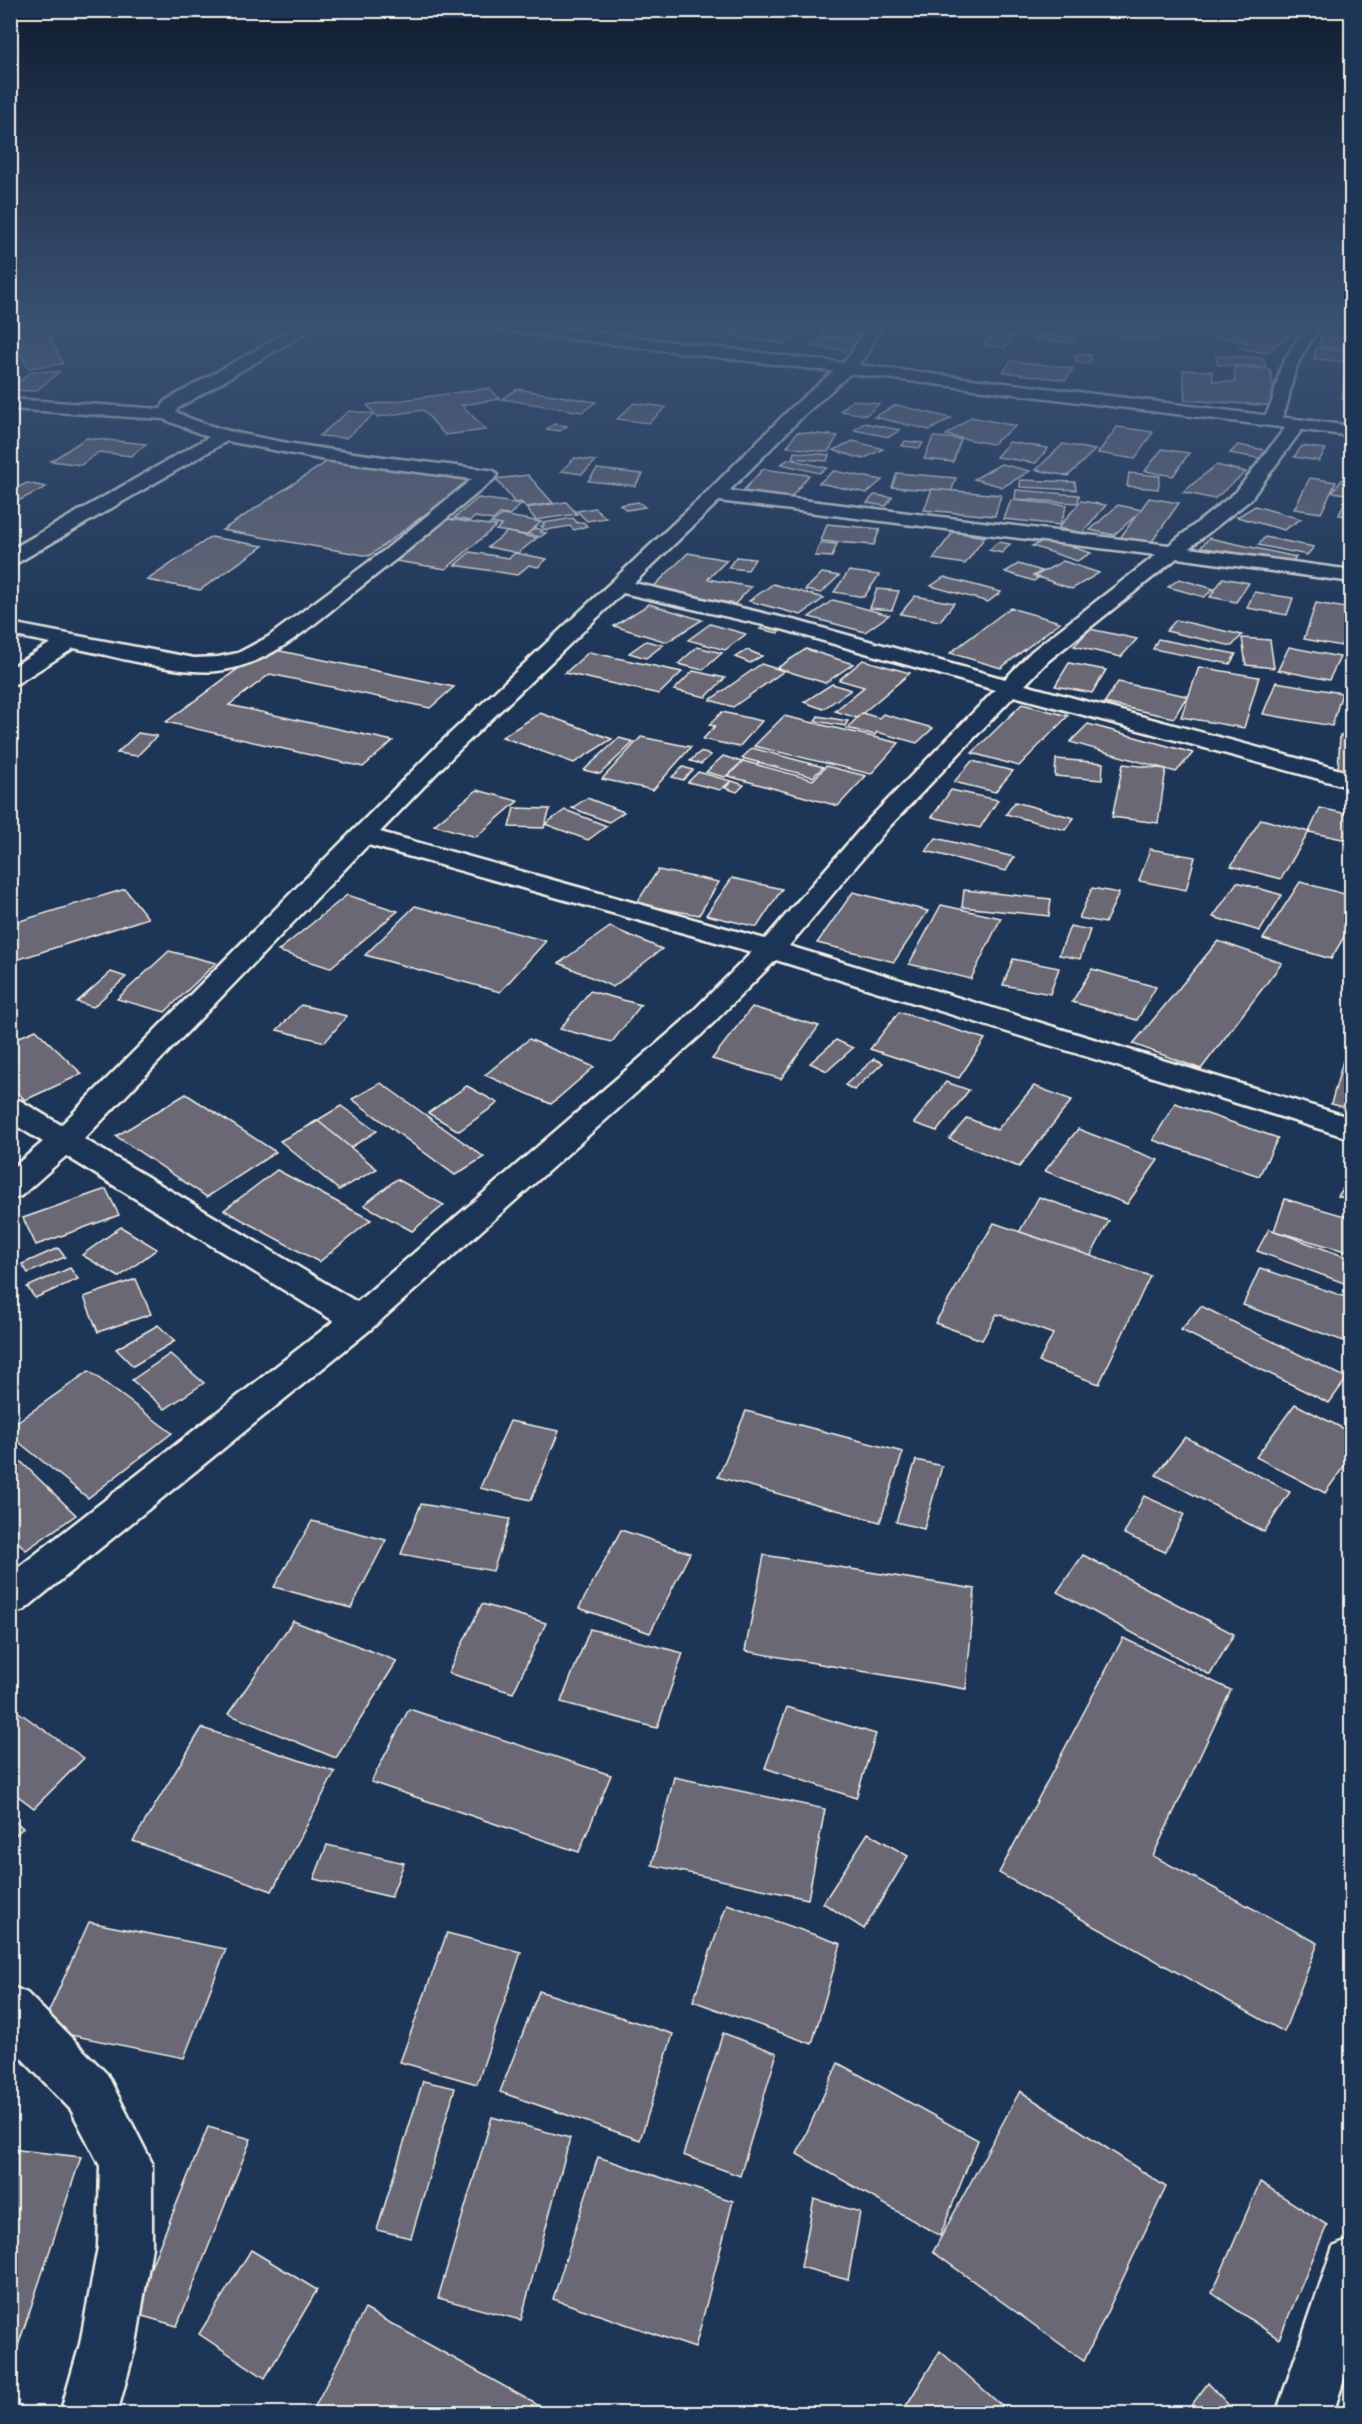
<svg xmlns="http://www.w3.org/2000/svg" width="1362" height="2424" viewBox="0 0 1362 2424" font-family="Caveat,sans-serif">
	<rect width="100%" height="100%" fill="#1d3557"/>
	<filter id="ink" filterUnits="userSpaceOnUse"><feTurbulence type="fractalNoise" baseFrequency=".0167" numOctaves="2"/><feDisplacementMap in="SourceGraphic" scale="12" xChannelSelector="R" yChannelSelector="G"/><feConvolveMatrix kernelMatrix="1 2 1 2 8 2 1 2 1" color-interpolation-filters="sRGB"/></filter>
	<g filter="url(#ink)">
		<g fill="#6a6775" stroke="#f4f1e8" stroke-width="1.5">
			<path d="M10 325H44L63 364 28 368 21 354 10 355Z"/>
			<path d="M650 325H673L659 334 640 331Z"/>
			<path d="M678 325H704L690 334 668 331Z"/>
			<path d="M710 325H749L725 339 695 335Z"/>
			<path d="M753 325 768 328 750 338 735 336Z"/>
			<path d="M940 325H979L981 331H942Z"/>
			<path d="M1106 325H1132L1162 328 1156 339 1100 333Z"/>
			<path d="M1226 325H1292L1301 326 1266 353 1239 348 1247 342 1211 335Z"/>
			<path d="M772 328 802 333 786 344 755 340Z"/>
			<path d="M824 329 857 330 856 337 823 336Z"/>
			<path d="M994 333 1015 335 1005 348 983 345Z"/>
			<path d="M1037 334 1074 338 1071 343 1034 339Z"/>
			<path d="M1320 335 1352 338V349L1321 347Z"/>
			<path d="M823 337 859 341 850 351 813 347Z"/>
			<path d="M1316 348 1352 351V362L1314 359Z"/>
			<path d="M1076 354 1091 355 1090 363H1076Z"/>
			<path d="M1216 356 1263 358 1266 367 1218 365Z"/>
			<path d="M1011 361 1073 368 1066 380 1003 372Z"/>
			<path d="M1234 367 1270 369 1276 406 1185 400 1183 370 1212 371 1213 381 1235 382Z"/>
			<path d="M32 371 59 372 36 391 10 390Z"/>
			<path d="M1345 373 1352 374V400L1342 399Z"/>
			<path d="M489 388 500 399 462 405 486 430 445 435 423 410 377 417 367 405Z"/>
			<path d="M517 389 596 402 582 412 502 399Z"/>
			<path d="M853 400 879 404 866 415 840 411Z"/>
			<path d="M634 403 666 407 649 423 617 419Z"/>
			<path d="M896 405 951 418 930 430 874 417Z"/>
			<path d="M349 411 374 414 346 438 319 436Z"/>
			<path d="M971 417 1016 426 992 444 946 435Z"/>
			<path d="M864 423 900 430 889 437 854 430Z"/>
			<path d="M554 424 567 426 560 431 547 429Z"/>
			<path d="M1117 427 1153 432 1135 459 1098 453Z"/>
			<path d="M797 432 838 436 828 452 787 447Z"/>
			<path d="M933 437 961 439 953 462 924 459Z"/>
			<path d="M86 438 147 444 131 456 99 452 81 465 51 461Z"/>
			<path d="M853 441 883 449 863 459 833 450Z"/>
			<path d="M905 441 923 443 920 448 902 446Z"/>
			<path d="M1009 442 1048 448 1036 463 996 457Z"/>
			<path d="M1063 444 1095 450 1068 476 1036 470Z"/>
			<path d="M1238 445 1270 451 1262 459 1230 453Z"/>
			<path d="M1302 446 1326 449 1319 461 1294 457Z"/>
			<path d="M1162 449 1189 453 1173 476 1145 471Z"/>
			<path d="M794 452 829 455 827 461 792 458Z"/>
			<path d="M575 458 596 461 582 474 561 471Z"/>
			<path d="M331 459 470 481 369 556 222 530Z"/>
			<path d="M789 459 827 468 819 473 781 464Z"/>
			<path d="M1001 464 1030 471 1003 487 974 479Z"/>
			<path d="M1216 465 1246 472 1214 499 1183 492Z"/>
			<path d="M1352 468V495L1332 492Z"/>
			<path d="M597 469 643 474 635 486 588 481Z"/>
			<path d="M763 469 809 475 789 500 741 493Z"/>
			<path d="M834 471 882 480 867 493 819 483Z"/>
			<path d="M897 473 956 478 951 492 892 487Z"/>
			<path d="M1129 473 1160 476 1158 489 1127 486Z"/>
			<path d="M528 475 553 503 526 507 521 502 515 503 496 479Z"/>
			<path d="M1310 478 1336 482 1321 513 1294 509Z"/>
			<path d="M1020 480 1075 482 1076 490 1020 487Z"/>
			<path d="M27 483 46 487 14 503 10 502V491Z"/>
			<path d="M932 489 1001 495 995 516 924 510Z"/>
			<path d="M1016 490 1079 495 1078 503 1015 499Z"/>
			<path d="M1348 494H1352V517L1339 515Z"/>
			<path d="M874 495 892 497 886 506 867 503Z"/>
			<path d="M478 498 522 504 509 515 500 514 493 520 475 517 470 521 454 518Z"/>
			<path d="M1149 498 1179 503 1151 543 1120 538Z"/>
			<path d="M1011 500 1067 505 1060 525 1004 519Z"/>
			<path d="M1081 501 1106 505 1083 533 1058 528Z"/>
			<path d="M566 502 577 514 536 520 526 508Z"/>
			<path d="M638 502 645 507 627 510 620 505Z"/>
			<path d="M1118 505 1142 510 1114 535 1090 530Z"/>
			<path d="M1255 506 1301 519 1284 530 1237 517Z"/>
			<path d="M595 508 606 518 587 521 577 511Z"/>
			<path d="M502 515 541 522 526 535 496 530 502 525 491 523Z"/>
			<path d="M573 518 577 523 583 522 587 526 574 530 570 526 546 530 541 526 544 525 543 523Z"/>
			<path d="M448 519 496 526 446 569 396 561Z"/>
			<path d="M827 524 880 529 874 545 821 541Z"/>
			<path d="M536 528 543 530 541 532 546 533 540 537 527 534Z"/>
			<path d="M507 532 537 538 518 553 488 547Z"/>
			<path d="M953 532 985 537 965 564 933 559Z"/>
			<path d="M211 537 263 546 200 590 147 580Z"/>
			<path d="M1265 537 1314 547 1307 555 1258 545Z"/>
			<path d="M1209 538 1296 557 1289 565 1201 547Z"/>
			<path d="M1047 539 1091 553 1077 561 1032 546Z"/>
			<path d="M998 542 1010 544 1002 553 989 550Z"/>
			<path d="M820 543 837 544 832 557 815 556Z"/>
			<path d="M470 552 509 558 515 553 547 559 538 567 529 565 517 575 455 565Z"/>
			<path d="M688 553 727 560 708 579 751 587 735 604 651 589Z"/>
			<path d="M736 557 755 559 748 570 728 568Z"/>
			<path d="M1063 561 1099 573 1072 589 1035 576Z"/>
			<path d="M1018 564 1042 571 1033 576 1038 578 1034 581 1005 572Z"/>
			<path d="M849 571 879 575 864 597 834 592Z"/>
			<path d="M822 573 839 576 821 593 805 590Z"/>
			<path d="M944 577 1001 592 988 602 931 586Z"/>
			<path d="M1223 578 1249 583 1236 602 1210 597Z"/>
			<path d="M1179 579 1214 589 1204 597 1168 587Z"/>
			<path d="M773 584 824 598 801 615 749 601Z"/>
			<path d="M877 589 899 591 892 610 870 608Z"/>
			<path d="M1254 592 1293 598 1287 615 1247 608Z"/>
			<path d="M915 596 954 603 940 621 900 614Z"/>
			<path d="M833 600 889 615 865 632 809 617Z"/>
			<path d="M1316 603 1352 609 1341 646 1304 639Z"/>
			<path d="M649 604 702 620 667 642 614 626Z"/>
			<path d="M1010 608 1060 622 1001 668 950 653Z"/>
			<path d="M1176 620 1242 635 1232 646 1166 631Z"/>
			<path d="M768 622 786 626 778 633 760 629Z"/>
			<path d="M710 624 746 634 725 650 688 640Z"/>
			<path d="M1090 629 1137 639 1121 657 1074 646Z"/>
			<path d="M1242 638 1270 640 1274 668 1246 665Z"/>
			<path d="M1158 639 1236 654 1230 664 1153 649Z"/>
			<path d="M646 641 663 645 646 658 629 653Z"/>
			<path d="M697 647 722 653 703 670 678 664Z"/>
			<path d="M1289 647 1340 657 1329 680 1278 670Z"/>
			<path d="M266 648 454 687 430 708 270 674 229 705 393 741 363 767 166 722Z"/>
			<path d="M806 649 853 664 825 683 777 668Z"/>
			<path d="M747 650 762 656 750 663 735 657Z"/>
			<path d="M589 652 682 672 659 694 565 673Z"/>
			<path d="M863 660 910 673 857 718 835 711 864 687 839 680Z"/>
			<path d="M1069 663 1106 670 1092 693 1055 686Z"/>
			<path d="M761 664 784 671 733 707 710 700Z"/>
			<path d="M1199 667 1259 677 1244 728 1181 717Z"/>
			<path d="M693 671 725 678 706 697 674 690Z"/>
			<path d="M1118 682 1187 696 1174 718 1104 703Z"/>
			<path d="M1276 682 1342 693 1332 726 1263 714Z"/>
			<path d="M832 684 851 690 823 709 804 702Z"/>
			<path d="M1022 704 1068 716 1019 766 972 753Z"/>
			<path d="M1349 711H1352V729L1344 727Z"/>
			<path d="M722 712 762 721 739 747 703 739 715 726 709 725Z"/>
			<path d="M540 713 612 739 574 763 502 737Z"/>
			<path d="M862 713 879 718 883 714 933 728 917 743 877 732 875 735 847 728Z"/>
			<path d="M784 716 899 743 871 774 754 746Z"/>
			<path d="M818 716 848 721 845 726 815 721Z"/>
			<path d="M1088 724 1193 753 1176 772 1070 742Z"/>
			<path d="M138 733 157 736 137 756 117 753Z"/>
			<path d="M1340 735 1352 737V773L1338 771Z"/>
			<path d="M641 737 691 747 653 790 602 779Z"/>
			<path d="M619 738 634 742 600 774 584 770Z"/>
			<path d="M752 748 823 767 813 777 742 758Z"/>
			<path d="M700 752 711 755 701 764 690 761Z"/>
			<path d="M723 756 742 762 725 777 706 772Z"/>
			<path d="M1056 759 1103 763 1102 780 1055 776Z"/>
			<path d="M743 761 813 780 826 766 866 776 838 806 728 776Z"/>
			<path d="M972 761 1013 771 995 792 954 782Z"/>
			<path d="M1123 764 1166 769 1158 823 1112 817Z"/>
			<path d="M683 767 693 770 683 780 672 777Z"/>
			<path d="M698 772 731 781 720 790 688 782Z"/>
			<path d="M732 781 744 785 737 792 725 788Z"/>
			<path d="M477 790 518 801 476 837 434 825Z"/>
			<path d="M951 790 998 800 980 828 932 817Z"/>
			<path d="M587 798 624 812 609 822 572 808Z"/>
			<path d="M1015 802 1074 818 1065 830 1006 814Z"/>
			<path d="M514 808 550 809 544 828 509 827Z"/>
			<path d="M1320 808 1352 815V841L1309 832Z"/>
			<path d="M565 810 607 826 588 840 545 824Z"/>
			<path d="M1261 819 1309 832 1281 879 1231 866Z"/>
			<path d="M936 838 1014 857 1006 871 926 851Z"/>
			<path d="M1150 849 1195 857 1186 890 1139 881Z"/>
			<path d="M658 870 719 882 699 915 636 904Z"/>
			<path d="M732 878 782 889 757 927 706 915Z"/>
			<path d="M1237 882 1282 895 1260 931 1213 917Z"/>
			<path d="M1300 882 1352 896V923L1331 959 1263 939Z"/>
			<path d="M1092 888 1119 893 1105 923 1079 918Z"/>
			<path d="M125 889 148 918 10 962V924Z"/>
			<path d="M964 890 1051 899 1049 916 962 907Z"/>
			<path d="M853 892 928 911 894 962 817 943Z"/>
			<path d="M347 895 398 911 330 968 278 951Z"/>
			<path d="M941 905 1001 918 971 979 909 964Z"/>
			<path d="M415 906 546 941 500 992 365 955Z"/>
			<path d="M1070 926 1090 930 1080 959 1059 955Z"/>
			<path d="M610 927 662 949 613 987 559 963Z"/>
			<path d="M1218 941 1282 963 1201 1069 1133 1044Z"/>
			<path d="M169 951 216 963 165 1012 117 999Z"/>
			<path d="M1013 959 1059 968 1050 994 1003 985Z"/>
			<path d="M1092 969 1156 987 1137 1020 1072 1002Z"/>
			<path d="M111 972 126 977 93 1007 77 1002Z"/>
			<path d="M590 991 641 1005 612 1042 560 1029Z"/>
			<path d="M301 1005 347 1016 325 1042 277 1030Z"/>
			<path d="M752 1007 819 1026 781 1079 712 1059Z"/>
			<path d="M899 1012 985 1039 959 1078 870 1049Z"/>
			<path d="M36 1030 82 1074 25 1100 10 1085V1041Z"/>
			<path d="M529 1039 594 1067 551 1104 485 1075Z"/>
			<path d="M836 1040 853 1048 827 1071 810 1063Z"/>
			<path d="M1346 1050 1352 1051V1109L1331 1104Z"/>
			<path d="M874 1059 883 1063 854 1090 845 1085Z"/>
			<path d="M946 1082 969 1090 937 1131 914 1123Z"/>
			<path d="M381 1083 484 1157 455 1175 352 1099Z"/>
			<path d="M467 1086 498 1103 459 1131 428 1113Z"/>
			<path d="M1034 1086 1072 1100 1019 1167 949 1139 967 1118 997 1130Z"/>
			<path d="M186 1094 276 1152 207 1197 116 1136Z"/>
			<path d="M1175 1103 1278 1138 1259 1176 1153 1140Z"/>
			<path d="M341 1106 377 1131 348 1149 311 1124Z"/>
			<path d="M318 1121 377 1169 339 1190 280 1141Z"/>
			<path d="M1078 1129 1158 1160 1127 1204 1045 1171Z"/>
			<path d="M277 1170 371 1220 319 1262 224 1210Z"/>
			<path d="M1352 1175V1201L1338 1196Z"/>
			<path d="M397 1179 444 1205 412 1231 364 1205Z"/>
			<path d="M106 1189 119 1215 36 1245 23 1218Z"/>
			<path d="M1039 1197 1109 1221 1088 1261 1017 1236Z"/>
			<path d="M1285 1199 1352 1218V1253L1274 1231Z"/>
			<path d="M994 1223 1150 1276 1099 1384 1039 1362 1053 1334 997 1314 982 1340 935 1323Z"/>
			<path d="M121 1227 157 1249 119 1277 82 1255Z"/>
			<path d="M1269 1229 1352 1259V1286L1257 1251Z"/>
			<path d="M58 1248 65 1257 28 1273 22 1264Z"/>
			<path d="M70 1268 78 1279 35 1298 27 1287Z"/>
			<path d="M1260 1268 1352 1299V1344L1243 1305Z"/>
			<path d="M136 1279 151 1314 98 1332 84 1297Z"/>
			<path d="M1201 1306 1347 1378 1329 1403 1181 1330Z"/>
			<path d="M158 1325 175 1341 133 1366 116 1349Z"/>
			<path d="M170 1354 204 1383 165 1409 132 1380Z"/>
			<path d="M89 1371 172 1433 88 1498 10 1435V1427Z"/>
			<path d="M1295 1404 1352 1433V1455L1325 1493 1256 1457Z"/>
			<path d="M746 1411 903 1452 880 1522 718 1477Z"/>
			<path d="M510 1421 559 1431 531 1500 480 1488Z"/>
			<path d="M1185 1437 1290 1492 1264 1532 1156 1475Z"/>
			<path d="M10 1451 76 1515 26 1550 10 1534Z"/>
			<path d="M916 1460 942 1466 924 1529 896 1522Z"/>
			<path d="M1144 1496 1184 1514 1165 1552 1124 1534Z"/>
			<path d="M421 1504 510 1519 493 1571 401 1554Z"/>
			<path d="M312 1521 386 1540 351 1608 274 1587Z"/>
			<path d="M621 1530 690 1553 650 1633 579 1608Z"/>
			<path d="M764 1555 975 1589 966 1689 745 1651Z"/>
			<path d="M1083 1555 1234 1634 1210 1675 1057 1592Z"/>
			<path d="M482 1604 546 1623 513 1693 448 1673Z"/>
			<path d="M293 1621 397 1661 336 1758 228 1714Z"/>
			<path d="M590 1629 683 1653 657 1728 561 1702Z"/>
			<path d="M1123 1638 1231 1690 1153 1856 1318 1943 1284 2032 999 1873Z"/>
			<path d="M10 1706 84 1758 34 1808 10 1790Z"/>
			<path d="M787 1707 876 1734 856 1798 765 1768Z"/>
			<path d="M409 1709 611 1775 579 1852 371 1782Z"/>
			<path d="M202 1728 335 1772 272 1891 133 1841Z"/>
			<path d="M674 1777 825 1809 808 1899 652 1865Z"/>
			<path d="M10 1817 23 1828 10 1840Z"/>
			<path d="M868 1833 908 1856 864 1929 823 1903Z"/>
			<path d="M327 1845 404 1863 391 1897 314 1879Z"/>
			<path d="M727 1904 841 1944 812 2044 693 2001Z"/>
			<path d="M89 1922 226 1949 184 2058 41 2029Z"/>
			<path d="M447 1933 521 1952 477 2084 400 2062Z"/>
			<path d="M539 1991 673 2034 640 2140 500 2092Z"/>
			<path d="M723 2033 777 2053 740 2176 683 2155Z"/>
			<path d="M838 2063 978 2140 940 2236 797 2154Z"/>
			<path d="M423 2081 455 2088 411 2238 377 2230Z"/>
			<path d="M1020 2091 1166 2187 1084 2361 933 2252Z"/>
			<path d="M492 2117 570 2138 521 2320 438 2298Z"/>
			<path d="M208 2127 251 2139 177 2326 132 2313Z"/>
			<path d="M10 2149 81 2157 10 2370Z"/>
			<path d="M598 2157 733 2201 695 2348 553 2299Z"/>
			<path d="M1260 2182 1327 2225 1279 2339 1212 2293Z"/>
			<path d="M814 2199 860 2212 848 2280 801 2267Z"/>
			<path d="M251 2250 317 2290 265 2378 199 2334Z"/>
			<path d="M365 2309 554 2414H311Z"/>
			<path d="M940 2351 1011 2414H901Z"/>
			<path d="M1208 2383 1237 2414H1185Z"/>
		</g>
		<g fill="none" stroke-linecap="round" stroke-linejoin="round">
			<g stroke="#f4f1e8" stroke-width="5">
				<g id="street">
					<path d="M300 325H319L178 408 176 412C210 429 246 435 282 442 350 454 419 461 488 470L494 471 497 475 494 479C448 518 401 556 353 593 312 625 271 665 217 671 178 675 114 656 74 648L18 683 10 685V668L51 643 10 635V623L194 658 218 657 238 653 268 637 386 549 472 479 325 460 227 441 17 563 10 565V550L209 437 163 419 10 409V399L161 409 165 401Z"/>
					<path d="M867 325H882L866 356 853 371 803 416 729 491 1169 545 1236 492 1291 420H1303L1306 424 1250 500 1189 548 1352 570V582L1177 558 1048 661 1025 685 1352 773V788L1014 696 888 828 789 946 1352 1118V1139L776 960 701 1035 371 1329 24 1610 10 1615V1574L334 1321 66 1156 21 1196 10 1199V1170L43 1142 10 1122V1098L21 1101 61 1125 439 744 708 491 791 408 841 365 851 354ZM719 501 1156 555 1032 651 1005 679 797 621 634 583ZM623 593 785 630 995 690 870 818 765 939 380 832 455 754ZM368 845 752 952 681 1023 357 1302 84 1139Z"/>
					<path d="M1305 325H1321C1313 338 1303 352 1297 366 1289 385 1290 407 1278 425H1266L1263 421 1272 402 1281 367Z"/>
					<path d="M10 1986 27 1993 107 2074 152 2163V2247L136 2344 117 2414H60L80 2344 98 2247 100 2166 71 2110 10 2046Z"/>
					<path d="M1352 2239V2354L1333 2414H1276L1333 2247Z"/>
				</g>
			</g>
			<g stroke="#f4f1e8" stroke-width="5">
				<path id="highway" d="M492 325H535L1352 426V436L500 330Z"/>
			</g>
			<use href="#street" fill="#1d3557" fill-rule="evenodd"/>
			<use href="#highway" fill="#1d3557" fill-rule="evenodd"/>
		</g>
	</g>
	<linearGradient id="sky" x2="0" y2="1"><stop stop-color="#101d30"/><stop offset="0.49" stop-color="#3a5174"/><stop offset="1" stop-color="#3a5174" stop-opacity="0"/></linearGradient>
	<rect width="1362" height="664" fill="url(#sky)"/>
	<rect width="1362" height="2424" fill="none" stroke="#1d3557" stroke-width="36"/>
	<rect x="18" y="18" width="1326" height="2388" fill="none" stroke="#f4f1e8" stroke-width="2" filter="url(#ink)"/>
</svg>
